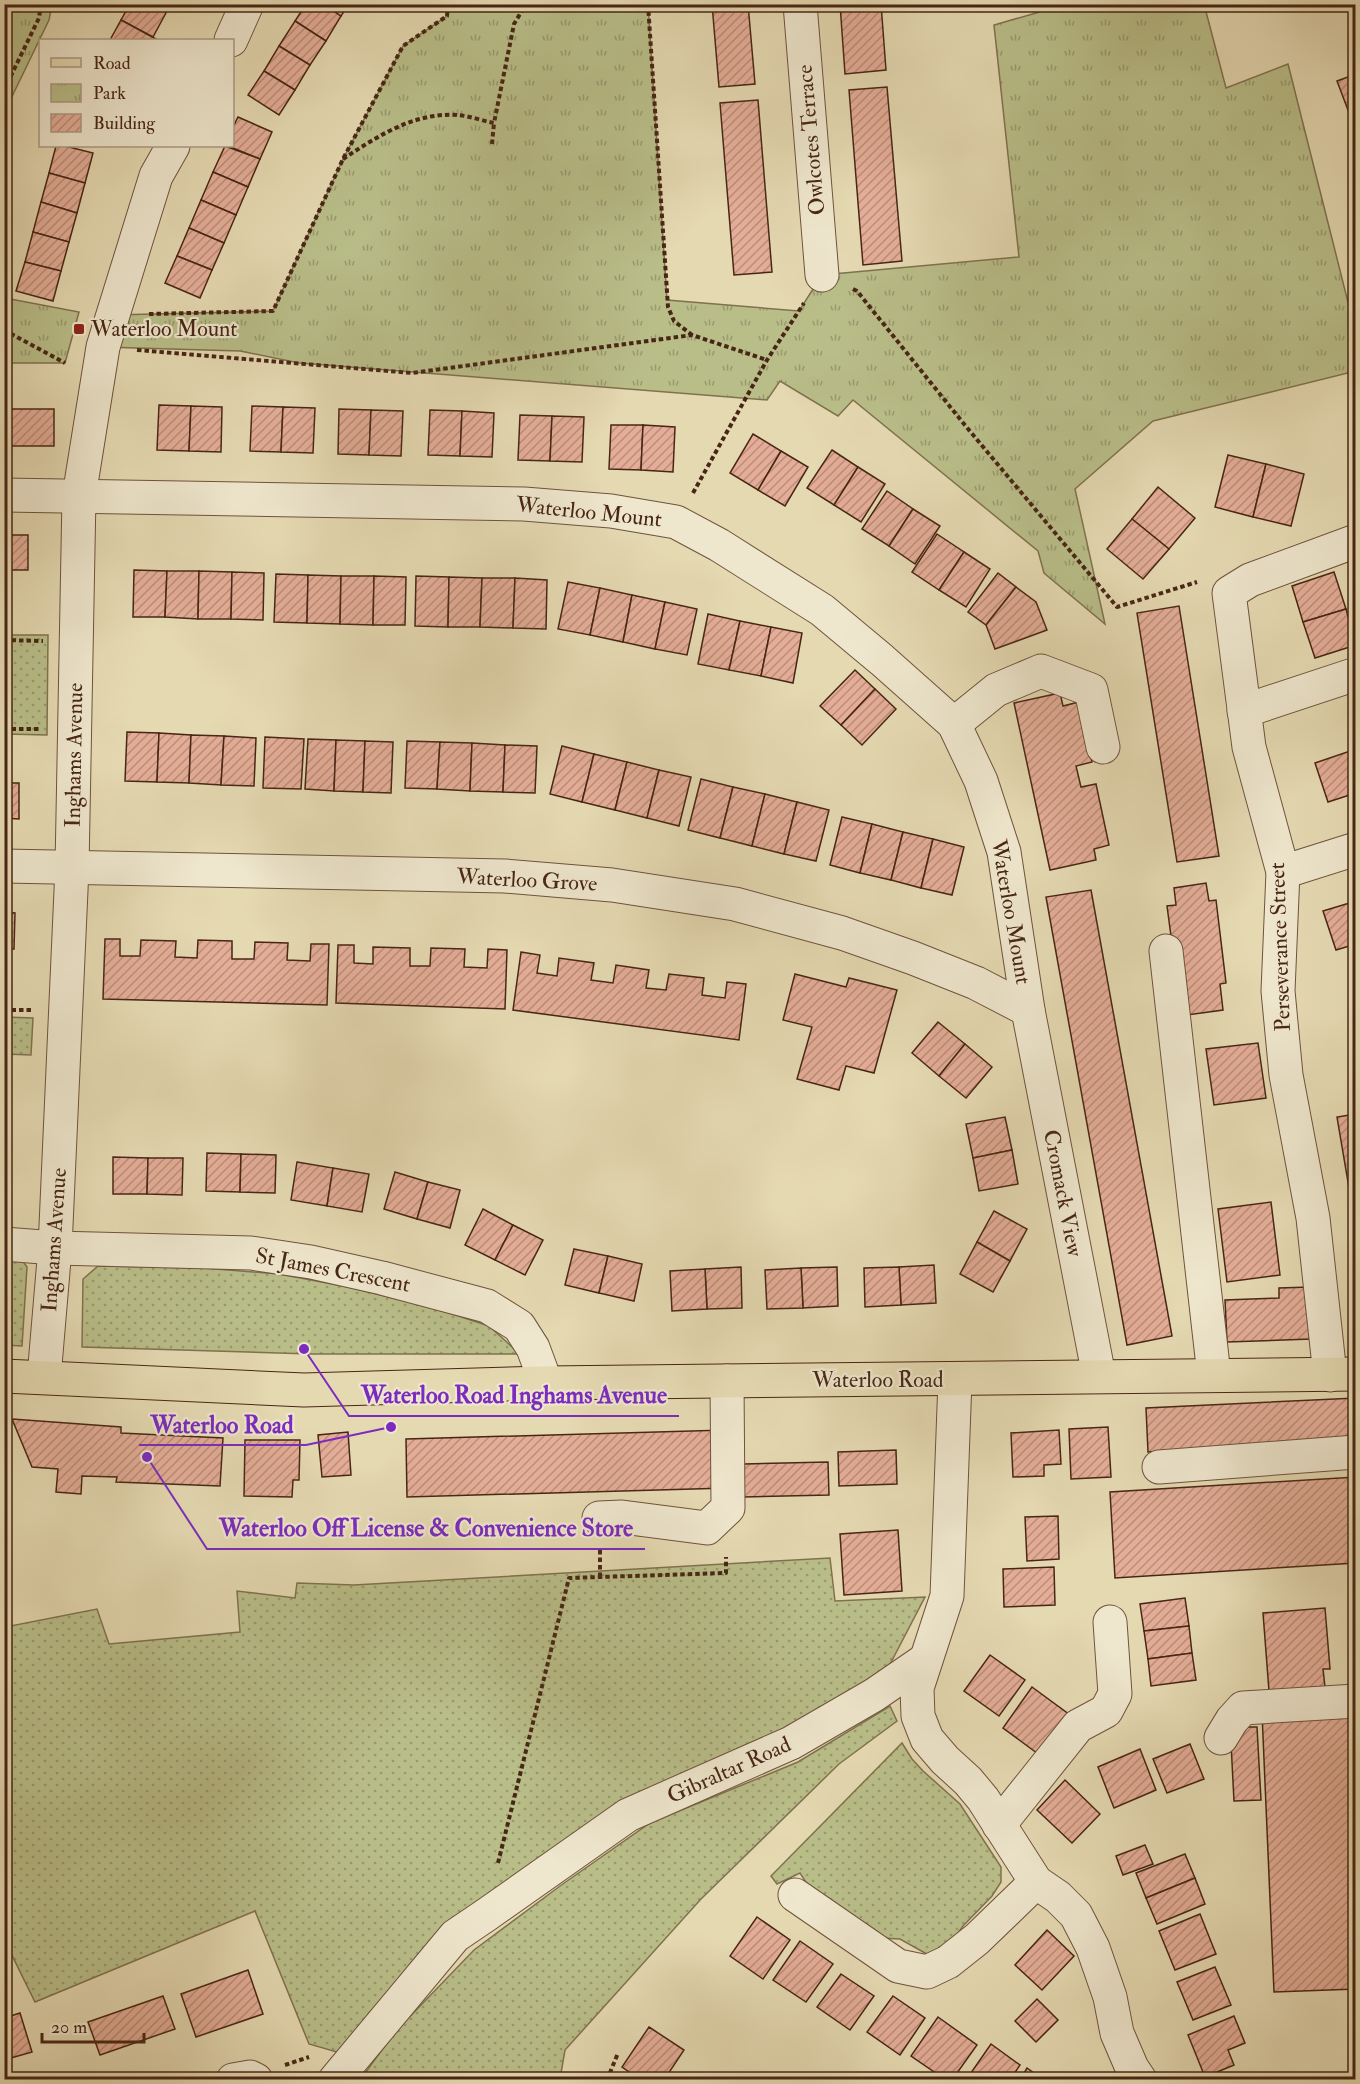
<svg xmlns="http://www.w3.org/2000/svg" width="1360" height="2084" viewBox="0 0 1360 2084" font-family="'IM FELL Double Pica',serif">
	<defs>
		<pattern id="grass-dots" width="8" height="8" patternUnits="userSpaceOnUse" patternTransform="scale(1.5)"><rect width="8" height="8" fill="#b9be89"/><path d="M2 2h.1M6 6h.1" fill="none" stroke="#989a6f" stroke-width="1.8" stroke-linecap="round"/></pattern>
		<pattern id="park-tufts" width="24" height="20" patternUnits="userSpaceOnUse" patternTransform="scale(1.5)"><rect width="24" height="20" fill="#b9be89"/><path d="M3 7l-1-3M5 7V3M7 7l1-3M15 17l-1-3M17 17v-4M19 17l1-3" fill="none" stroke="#989a6f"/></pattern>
		<pattern id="building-hatch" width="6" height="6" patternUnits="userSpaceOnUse" patternTransform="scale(1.5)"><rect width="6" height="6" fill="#e4ad97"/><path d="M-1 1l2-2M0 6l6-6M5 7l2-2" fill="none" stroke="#bb8d7a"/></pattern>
	</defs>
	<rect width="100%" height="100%" fill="#e5d9b2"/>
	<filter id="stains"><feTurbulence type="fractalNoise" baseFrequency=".00333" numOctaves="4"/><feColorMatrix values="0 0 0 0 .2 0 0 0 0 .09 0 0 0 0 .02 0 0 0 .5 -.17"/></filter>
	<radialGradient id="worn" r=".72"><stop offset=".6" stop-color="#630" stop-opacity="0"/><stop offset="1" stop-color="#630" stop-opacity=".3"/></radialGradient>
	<g fill="url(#grass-dots)" stroke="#80724f" stroke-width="1.5">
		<path d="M5 635H48L47 735 5 734Z"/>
		<path d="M5 1017 33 1018 31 1055 5 1054Z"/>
		<path d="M4 1255 19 1256 27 1267 22 1346 5 1345Z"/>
		<path d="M98 1266 203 1268 279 1274 348 1287 437 1309 489 1326 520 1354H310L82 1347 83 1279Z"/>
		<path d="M830 1558 835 1601 925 1597 874 1695 628 1815 455 1936 354 2057 309 2044 255 1911 35 2002 5 1941V1627L97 1609 109 1644 240 1632 237 1591 295 1598 297 1583 354 1585Z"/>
		<path d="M890 1706 897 1721 839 1764 701 1899 565 2050 560 2079 360 2080 395 2032 474 1950 560 1886 650 1823 798 1762Z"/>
		<path d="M902 1743 912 1759 923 1771 960 1804 1001 1867V1882L992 1896 963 1926 949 1946 934 1958 900 1939 880 1938 818 1901 800 1873 777 1884 771 1876Z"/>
	</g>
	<g fill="url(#park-tufts)" stroke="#80724f" stroke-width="1.5">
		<path d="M5 4 52 5 49 20 5 111Z"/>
		<path d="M1204 4 1226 88 1288 64 1355 330 1356 371 1153 421 1075 489 1105 624 1044 573 1038 551 853 400 838 416 780 381 767 400 299 363 240 351 103 347 113 315 273 311 343 159 403 46 447 16 448 5H648L667 300 799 311 822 275 1019 257 994 25 1064 5Z"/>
		<path d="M5 298 79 312 65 363H5Z"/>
	</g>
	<g fill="url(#building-hatch)" stroke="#482615" stroke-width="1.5">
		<path d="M130 4H160L168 9 153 37 121 20Z"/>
		<path d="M306 4H323L341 16 326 41 295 21Z"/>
		<path d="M323 4H349L341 16Z"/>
		<path d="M712 4H748L755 84 719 87Z"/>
		<path d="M840 4H881L886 70 845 74Z"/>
		<path d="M121 20 156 39 155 40H110Z"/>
		<path d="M295 21 326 41 310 65 279 46Z"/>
		<path d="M279 46 310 65 295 90 264 71Z"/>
		<path d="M264 71 295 90 279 115 248 95Z"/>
		<path d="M1356 74V107L1348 110 1337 81Z"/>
		<path d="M887 87 902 261 863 265 849 90Z"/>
		<path d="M758 100 772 272 734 275 720 103Z"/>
		<path d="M238 117 272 132 260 159 228 146H232V129Z"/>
		<path d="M1356 119V140L1349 122Z"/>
		<path d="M56 146H65L93 153 85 183 49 173Z"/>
		<path d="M225 146 260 159 248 187 213 172Z"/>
		<path d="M213 172 248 187 236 215 201 200Z"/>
		<path d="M49 173 85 183 77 213 41 202Z"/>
		<path d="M201 200 236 215 224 243 189 228Z"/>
		<path d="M41 202 77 213 69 242 33 232Z"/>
		<path d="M189 228 224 243 212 270 177 256Z"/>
		<path d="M33 232 69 242 61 271 25 262Z"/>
		<path d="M177 256 212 270 200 298 165 283Z"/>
		<path d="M25 262 61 271 53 301 16 291Z"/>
		<path d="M159 405 191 406 189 451 157 450Z"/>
		<path d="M191 406 222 407 221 452 189 451Z"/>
		<path d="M252 406 283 407 281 452 250 451Z"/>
		<path d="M283 407 315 408 313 453 281 452Z"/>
		<rect x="4" y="409" width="50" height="37"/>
		<path d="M339 409 371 410 369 455 338 454Z"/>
		<path d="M371 410 403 411 401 456 369 455Z"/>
		<path d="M430 410 462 411 460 456 428 455Z"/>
		<path d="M462 411 494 413 492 457 460 456Z"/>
		<path d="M520 415 552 416 550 461 518 460Z"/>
		<path d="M552 416 584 417 582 462 550 461Z"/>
		<path d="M611 425H643L641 470 609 469Z"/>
		<path d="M643 425 675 427 673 472 641 470Z"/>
		<path d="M753 434 781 451 758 490 730 473Z"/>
		<path d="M832 450 858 467 834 505 807 488Z"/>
		<path d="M781 451 808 467 785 506 758 490Z"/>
		<path d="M1228 455 1266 464 1253 517 1215 507Z"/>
		<path d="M1266 464 1304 474 1291 526 1253 517Z"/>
		<path d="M858 467 885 484 861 522 834 505Z"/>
		<path d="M1158 487 1195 518 1169 549 1132 519Z"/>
		<path d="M887 491 913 509 889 546 862 529Z"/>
		<path d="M913 509 940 526 915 564 889 546Z"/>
		<path d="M1132 519 1169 549 1143 579 1107 549Z"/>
		<path d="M937 534 964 552 939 590 912 572Z"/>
		<rect x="4" y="535" width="24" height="35"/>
		<path d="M964 552 990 569 966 607 939 590Z"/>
		<path d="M134 570 167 571 165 617H133Z"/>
		<path d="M167 571H199L198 619 165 617Z"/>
		<path d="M199 571 232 572 231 619H198Z"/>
		<path d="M232 572 264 573 263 620 231 619Z"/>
		<path d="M1334 572 1346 609 1303 622 1292 586Z"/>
		<path d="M998 573 1016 587 986 625 968 612Z"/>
		<path d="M276 574 308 575 307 623 274 622Z"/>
		<path d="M308 575 341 576 340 624 307 623Z"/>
		<path d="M341 576H374L373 625 340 624Z"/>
		<path d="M374 576 406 577 405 625H373Z"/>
		<path d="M416 576 449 577 448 627 415 626Z"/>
		<path d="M449 577 482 578 480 627H448Z"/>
		<path d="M482 578H515L513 628 480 627Z"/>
		<path d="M515 578 547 580 546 629 513 628Z"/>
		<path d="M568 582 600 588 590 635 558 629Z"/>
		<path d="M1016 587 1036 602 1047 630 995 649 986 625Z"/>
		<path d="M600 588 632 595 623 642 590 635Z"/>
		<path d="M632 595 665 602 655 649 623 642Z"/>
		<path d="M665 602 697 609 687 655 655 649Z"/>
		<path d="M1179 606 1219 856 1177 862 1137 613Z"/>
		<path d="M1346 609 1356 645 1315 658 1303 622Z"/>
		<path d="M708 614 740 621 729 670 698 664Z"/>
		<path d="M740 621 771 627 761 676 729 670Z"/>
		<path d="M771 627 802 633 793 683 761 676Z"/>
		<path d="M855 670 875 689 841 725 820 706Z"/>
		<path d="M875 689 896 709 862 745 841 725Z"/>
		<path d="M1060 693 1063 706 1079 702 1092 762 1076 766 1081 787 1096 784 1109 845 1094 849 1096 860 1050 870 1014 703Z"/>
		<path d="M127 732 159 733 157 782 125 781Z"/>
		<path d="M159 733 191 735 189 783 157 782Z"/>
		<path d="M191 735 224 736 221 785 189 783Z"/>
		<path d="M224 736 256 738 254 786 221 785Z"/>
		<path d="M265 737 304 739 301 789 263 788Z"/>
		<path d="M308 739 336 740 334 791 305 789Z"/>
		<path d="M336 740 365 741 363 792 334 791Z"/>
		<path d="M365 741 393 742 391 793 363 792Z"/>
		<path d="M407 741 440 742 437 789 405 788Z"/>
		<path d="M440 742 472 743 470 791 437 789Z"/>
		<path d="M472 743 505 745 503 792 470 791Z"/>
		<path d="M505 745 537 746 535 793 503 792Z"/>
		<path d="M562 746 594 754 582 802 550 794Z"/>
		<path d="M1356 749V793L1328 802 1315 763Z"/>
		<path d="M594 754 627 762 615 810 582 802Z"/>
		<path d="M627 762 659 770 647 818 615 810Z"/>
		<path d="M659 770 691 777 679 826 647 818Z"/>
		<path d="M701 779 733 787 720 838 688 830Z"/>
		<path d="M4 783H19V819L4 818Z"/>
		<path d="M733 787 765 794 752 846 720 838Z"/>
		<path d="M765 794 797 802 784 854 752 846Z"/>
		<path d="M797 802 829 810 816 861 784 854Z"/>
		<path d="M842 817 872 824 860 873 830 865Z"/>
		<path d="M872 824 903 832 891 880 860 873Z"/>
		<path d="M903 832 933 839 921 888 891 880Z"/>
		<path d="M933 839 964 847 952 895 921 888Z"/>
		<path d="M1206 883 1209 901 1216 900 1226 983 1220 984 1223 1010 1187 1015 1178 989 1167 906 1176 905 1174 888Z"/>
		<path d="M1091 890 1172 1336 1127 1345 1046 897Z"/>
		<path d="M1356 901V944L1336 950 1323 911Z"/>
		<path d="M4 912 15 913 14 949H4Z"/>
		<path d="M105 939H120V956H140L141 940 176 941 175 957 197 958 198 940 232 941V959H254L255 942 288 943 287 960 310 961 311 944H329L327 1005 103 999Z"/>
		<path d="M338 945H354V963L373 964V947L410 948V966H430L431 948 465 949 464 967 487 968 488 949 507 950 505 1009 336 1003Z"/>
		<path d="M521 952 540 955 537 973 557 976 559 958 594 963 591 980 613 983 616 965 649 970 646 988 666 990 669 974 704 978 702 995 725 998 727 982 746 984 739 1040 513 1010Z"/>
		<path d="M795 974 846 987 849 978 897 990 874 1073 846 1066 839 1090 797 1079 812 1027 783 1020Z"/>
		<path d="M938 1022 965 1044 939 1076 912 1053Z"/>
		<path d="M1258 1043 1266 1098 1214 1105 1206 1049Z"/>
		<path d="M965 1044 992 1067 966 1098 939 1076Z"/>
		<path d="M1356 1114V1187L1349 1188 1337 1117Z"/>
		<path d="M1005 1117 1012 1150 973 1158 966 1124Z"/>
		<rect x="4" y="1145" width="5" height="45"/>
		<path d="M1012 1150 1018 1184 979 1191 973 1158Z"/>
		<path d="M207 1153 241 1154 240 1192 206 1191Z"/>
		<path d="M241 1154 276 1155 275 1193 240 1192Z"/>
		<path d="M113 1157 148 1158 147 1194H113Z"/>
		<path d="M148 1158H183L182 1195 147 1194Z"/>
		<path d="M297 1162 333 1168 327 1206 291 1200Z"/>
		<path d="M333 1168 369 1174 362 1212 327 1206Z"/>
		<path d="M395 1172 428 1182 417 1219 384 1209Z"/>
		<path d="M428 1182 460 1190 450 1228 417 1219Z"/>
		<path d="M1349 1199H1356V1247Z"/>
		<path d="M1271 1202 1280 1275 1227 1282 1218 1209Z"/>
		<path d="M483 1209 513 1225 495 1260 465 1245Z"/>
		<path d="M994 1211 1027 1229 1010 1261 977 1242Z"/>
		<path d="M513 1225 543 1240 525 1275 495 1260Z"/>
		<path d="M977 1242 1010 1261 993 1292 960 1274Z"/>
		<path d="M574 1249 608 1256 599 1293 565 1285Z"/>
		<path d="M608 1256 642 1264 634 1301 599 1293Z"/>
		<path d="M934 1265 936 1303 901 1305 899 1267Z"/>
		<path d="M741 1267 742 1308 707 1309 705 1269Z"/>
		<path d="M837 1267 838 1306 803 1308 801 1268Z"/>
		<path d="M899 1267 901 1305 865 1307 864 1268Z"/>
		<path d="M801 1268 803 1308 767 1309 765 1270Z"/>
		<path d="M705 1269 707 1309 672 1311 670 1271Z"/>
		<path d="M1310 1287 1311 1339 1227 1342 1225 1300 1279 1298V1288Z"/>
		<path d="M1356 1398V1442L1148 1452 1146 1408Z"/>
		<path d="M12 1419 121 1427V1433L223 1438 220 1486 116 1482 117 1477 82 1476 81 1494 56 1492 58 1469 32 1467Z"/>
		<path d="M1108 1427 1111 1477 1071 1479 1069 1429Z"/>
		<path d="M726 1430 728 1488 407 1497 406 1439Z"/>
		<path d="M1059 1430 1061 1464 1044 1465V1476L1013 1477 1011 1433Z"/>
		<path d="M348 1432 351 1475 322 1477 318 1435Z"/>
		<path d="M245 1440H300L299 1480H293L292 1497 244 1496Z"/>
		<path d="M896 1450 897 1484 839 1486 838 1452Z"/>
		<path d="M828 1462 829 1495 744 1497V1464Z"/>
		<path d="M1356 1477V1563L1115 1578 1110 1492Z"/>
		<path d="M1058 1516 1059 1559 1027 1561 1025 1517Z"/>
		<path d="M898 1530 902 1591 844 1595 840 1534Z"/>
		<path d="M1054 1567 1055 1605 1004 1607 1003 1569Z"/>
		<path d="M1185 1598 1189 1626 1144 1631 1140 1604Z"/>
		<path d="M1325 1608 1330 1669H1323L1325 1687 1269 1691 1263 1613Z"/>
		<path d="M1189 1626 1192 1653 1148 1659 1144 1631Z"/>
		<path d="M1192 1653 1196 1680 1151 1686 1148 1659Z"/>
		<path d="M990 1655 1025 1680 999 1716 964 1691Z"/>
		<path d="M1032 1687 1070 1715 1041 1756 1003 1728Z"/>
		<path d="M1356 1708V1989L1274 1992 1262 1713Z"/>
		<path d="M1246 1727H1257L1261 1800 1234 1801 1231 1743Z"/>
		<path d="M1190 1744 1204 1779 1167 1793 1153 1759Z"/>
		<path d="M1140 1749 1156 1790 1114 1808 1098 1767Z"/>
		<path d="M1065 1780 1100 1814 1072 1843 1037 1810Z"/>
		<path d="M1145 1845 1153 1864 1123 1875 1116 1856Z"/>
		<path d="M1185 1854 1195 1878 1146 1898 1136 1873Z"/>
		<path d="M1195 1878 1205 1904 1157 1924 1146 1898Z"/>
		<path d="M1200 1914 1216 1954 1175 1970 1159 1931Z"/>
		<path d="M757 1917 790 1940 763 1979 730 1956Z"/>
		<path d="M1047 1930 1074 1956 1042 1990 1015 1965Z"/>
		<path d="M800 1941 833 1964 806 2002 773 1980Z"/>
		<path d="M1215 1967 1231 2005 1193 2020 1177 1982Z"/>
		<path d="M248 1970 263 2014 196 2037 181 1994Z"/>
		<path d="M841 1974 874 1996 850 2030 817 2007Z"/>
		<path d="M163 1996 175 2029 100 2055 88 2022Z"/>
		<path d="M893 1996 925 2018 900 2055 867 2032Z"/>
		<path d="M1037 1999 1058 2020 1036 2042 1015 2021Z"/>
		<path d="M20 2013 32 2052 4 2060V2018Z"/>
		<path d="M1234 2016 1245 2043 1228 2050 1234 2065 1205 2077 1188 2035Z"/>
		<path d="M938 2017 977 2045 952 2080H946L911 2056Z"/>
		<path d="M649 2027 684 2050 664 2080H641L622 2067Z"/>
		<path d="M991 2044 1020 2065 1010 2080H966Z"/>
		<path d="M1027 2068 1044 2080H1020Z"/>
	</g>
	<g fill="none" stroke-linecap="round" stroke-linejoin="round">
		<g stroke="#6f533c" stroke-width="35">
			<g id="minor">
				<path d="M800 4 822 275"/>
				<path d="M231 40 247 4"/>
				<path d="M4 495 524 504 611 511 676 522 719 545 822 610 882 660 954 724 981 781 1004 852 1028 1010 1099 1376"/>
				<path d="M1244 711 1356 674"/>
				<path d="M954 724 996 690 1041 671 1091 690 1103 747"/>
				<path d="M4 866 505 876 612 885 735 904 842 933 913 958 976 983 1028 1010"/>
				<path d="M1283 872 1356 849"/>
				<path d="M1166 951 1214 1375"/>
				<path d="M4 1244 55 1248 251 1253 311 1262 382 1278 487 1306 519 1326 533 1348 546 1383"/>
				<path d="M1330 1375 1313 1218 1286 1075 1278 991 1283 872 1249 747 1229 593 1250 580 1356 541"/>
				<path d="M44 1377 55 1248 72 868 79 496 103 347 156 176 173 146"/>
				<path d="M955 1380 947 1596 917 1688 918 1716 927 1739 945 1760 968 1781 983 1799 1036 1882 1058 1897 1076 1915 1093 1948 1110 1997 1117 2033 1132 2068 1140 2080"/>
				<path d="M1159 1467 1356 1452"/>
				<path d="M599 1518 622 1517 707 1528 728 1508 727 1381"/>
				<path d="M1221 1738 1232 1720 1243 1708 1356 1701"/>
				<path d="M999 1825 1078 1726 1106 1711 1115 1694 1110 1622"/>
				<path d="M795 1895 898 1966 927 1972 948 1962 977 1939 1036 1882"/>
				<path d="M233 2080 250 2077 256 2080"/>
				<path d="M335 2080 455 1936 486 1915 628 1815 791 1743 874 1695 925 1660"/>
			</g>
		</g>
		<g stroke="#482615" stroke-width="35">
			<path id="major" d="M4 1376 304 1390 546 1383 1356 1374"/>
		</g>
		<g stroke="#482615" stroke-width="4" stroke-dasharray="4.5 3" stroke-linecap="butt">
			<path d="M648 4 668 307 674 321 692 335"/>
			<path d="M4 90 39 18 41 4"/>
			<path d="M492 144 494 123"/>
			<path d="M343 159C378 136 414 112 458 115 470 116 483 121 494 123L514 24 526 4"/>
			<path d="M853 289 857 291 964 424 1117 607 1197 582"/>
			<path d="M149 314 273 311 343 159 403 46 447 16 448 4"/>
			<path d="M4 330 65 363"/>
			<path d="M137 350 412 373 692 335 767 360"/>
			<path d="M693 493 767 360 804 303"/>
			<path d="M4 640 43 641"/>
			<path d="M4 729H41"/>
			<path d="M4 1010H32"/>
			<path d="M600 1550V1577"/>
			<path d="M498 1863 569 1578 726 1573V1557"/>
			<path d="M285 2065 309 2057"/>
			<path d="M607 2080 618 2053"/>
		</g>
		<use href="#minor" stroke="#eee6cd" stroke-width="33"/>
		<use href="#major" stroke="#e5d9b2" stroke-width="33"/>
	</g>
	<rect fill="#8f2418" stroke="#eee6cd" stroke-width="2" x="73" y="323" width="12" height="12" rx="3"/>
	<g text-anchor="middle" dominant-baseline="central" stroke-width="4.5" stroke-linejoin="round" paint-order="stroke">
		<g font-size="22" fill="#482615" stroke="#eee6cd">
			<text transform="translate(811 140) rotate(-95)">Owlcotes Terrace</text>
			<text transform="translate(589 512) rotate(6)">Waterloo Mount</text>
			<text transform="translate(74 755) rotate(-89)">Inghams Avenue</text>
			<text transform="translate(527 880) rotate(3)">Waterloo Grove</text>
			<text transform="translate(1011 912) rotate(80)">Waterloo Mount</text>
			<text transform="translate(1280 947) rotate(-92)">Perseverance Street</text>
			<text transform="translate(1063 1193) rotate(79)">Cromack View</text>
			<text transform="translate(54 1240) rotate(-86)">Inghams Avenue</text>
			<text transform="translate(333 1270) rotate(11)">St James Crescent</text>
			<text x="878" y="1380">Waterloo Road</text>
			<text transform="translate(729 1770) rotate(-24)">Gibraltar Road</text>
		</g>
		<g font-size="22" fill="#482615" stroke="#eee6cd" text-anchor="start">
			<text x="91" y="329">Waterloo Mount</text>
		</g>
	</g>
	<path fill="none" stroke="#7b2cbf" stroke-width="2" d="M304 1349L349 1416H679M391 1427L306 1445H139M147 1457L207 1549H645"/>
	<g fill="#7b2cbf" stroke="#eee6cd" stroke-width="2">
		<circle cx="304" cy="1349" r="6"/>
		<circle cx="391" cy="1427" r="6"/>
		<circle cx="147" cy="1457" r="6"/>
	</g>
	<g font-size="24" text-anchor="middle" font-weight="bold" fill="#7b2cbf" stroke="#eee6cd" stroke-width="4.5" stroke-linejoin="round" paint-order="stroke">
		<text x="514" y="1403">Waterloo Road Inghams Avenue</text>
		<text x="222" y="1433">Waterloo Road</text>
		<text x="426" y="1536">Waterloo Off License &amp; Convenience Store</text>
	</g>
	<rect width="1360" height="2084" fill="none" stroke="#e5d9b2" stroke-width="24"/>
	<rect x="6" y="6" width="1348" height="2072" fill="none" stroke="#482615" stroke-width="3"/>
	<rect x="12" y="12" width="1336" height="2060" fill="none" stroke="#482615" stroke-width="1.5"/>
	<rect x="39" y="39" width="195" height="108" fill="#eee6cd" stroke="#ac9983" stroke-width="1.5"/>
	<rect x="51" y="58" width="30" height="9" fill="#e5d9b2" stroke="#ac9983" stroke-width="1.5"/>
	<text x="93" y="69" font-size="18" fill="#482615">Road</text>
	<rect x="51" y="84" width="30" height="18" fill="url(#park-tufts)" stroke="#ac9983" stroke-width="1.5"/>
	<text x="93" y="99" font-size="18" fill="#482615">Park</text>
	<rect x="51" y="114" width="30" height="18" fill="url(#building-hatch)" stroke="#ac9983" stroke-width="1.5"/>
	<text x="93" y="129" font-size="18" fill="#482615">Building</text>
	<path d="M42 2033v9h102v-9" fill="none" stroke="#482615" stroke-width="3"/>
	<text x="51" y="2033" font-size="18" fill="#482615" stroke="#eee6cd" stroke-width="4.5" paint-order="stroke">20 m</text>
	<rect width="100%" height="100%" filter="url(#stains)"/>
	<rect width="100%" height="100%" fill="url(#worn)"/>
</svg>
